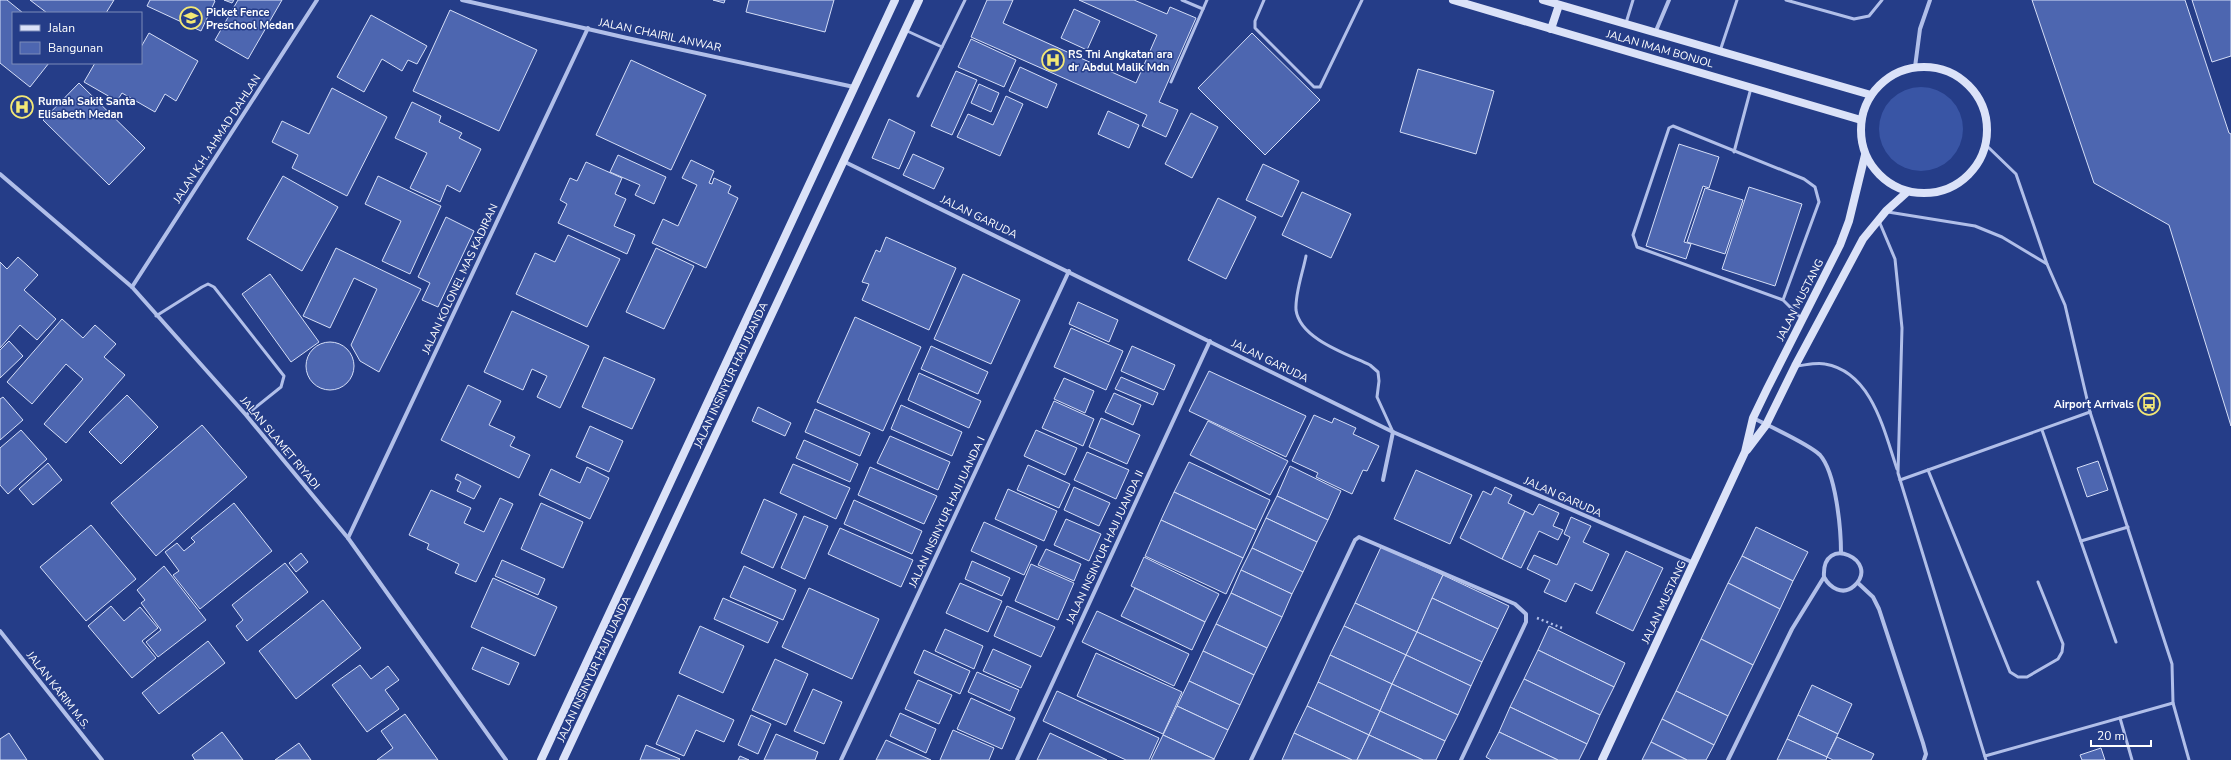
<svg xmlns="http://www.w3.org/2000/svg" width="2231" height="760" viewBox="0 0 2231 760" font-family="'Nunito Sans',sans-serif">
	<rect width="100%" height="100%" fill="#253d88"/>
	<circle fill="#3955a5" cx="1921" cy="129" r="42"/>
	<g fill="#4d66b0" stroke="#d5def7">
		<path d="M0 0H7L23 13H13V63H49L30 87 0 63Z"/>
		<path d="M30 0H114L106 13H47Z"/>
		<path d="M150 0H214L215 1 201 31 147 6Z"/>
		<path d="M224 0H234L232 3Z"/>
		<path d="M238 0H282L248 59 215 40Z"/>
		<path d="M713 0H725L724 3Z"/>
		<path d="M749 0H834L825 32 746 12Z"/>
		<path d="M987 0H1013L1003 23 1136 83 1157 35 1079 0H1134L1167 14 1170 7 1196 18 1159 102 1178 110 1166 137 1142 126 1147 115 971 37Z"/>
		<path d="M2032 0H2185L2229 133 2231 134V426L2169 225 2094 183Z"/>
		<path d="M2192 0H2231V56L2212 62Z"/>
		<path d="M1074 9 1100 21 1087 50 1061 38Z"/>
		<path d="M450 10 537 50 499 131 413 91Z"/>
		<path d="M371 15 427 46 417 64 408 60 402 71 382 59 364 92 337 77Z"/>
		<path d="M149 33 198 61 176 101 165 94 155 112 122 93 117 101 84 82 95 63H141V47Z"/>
		<path d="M1252 33 1320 100 1265 155 1198 88Z"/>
		<path d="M971 39 1016 60 1004 87 958 67Z"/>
		<path d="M631 60 706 95 671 170 596 135Z"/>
		<path d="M1020 67 1057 84 1047 108 1009 91Z"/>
		<path d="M1418 69 1494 91 1476 154 1400 132Z"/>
		<path d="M956 71 977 80 952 135 931 126Z"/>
		<path d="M79 83 145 148 109 185 43 120Z"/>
		<path d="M979 84 999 93 991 112 971 103Z"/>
		<path d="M332 88 387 117 347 196 292 168 298 155 272 142 282 121 309 134Z"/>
		<path d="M1006 96 1023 104 1000 156 957 137 968 114 993 125Z"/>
		<path d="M412 102 441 116 439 122 462 133 459 138 481 149 460 192 447 185 440 202 410 188 427 153 395 138Z"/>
		<path d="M1108 111 1139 125 1129 148 1098 134Z"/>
		<path d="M1191 113 1218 127 1192 178 1165 164Z"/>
		<path d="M889 119 915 132 899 169 872 158Z"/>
		<path d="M1679 144 1719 157 1709 188 1703 186 1684 242 1691 244 1686 259 1646 246Z"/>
		<path d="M913 154 944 168 934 189 903 175Z"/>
		<path d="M618 155 666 177 654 204 635 195 640 185 610 172Z"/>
		<path d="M691 160 714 171 709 183 712 184 714 178 731 186 728 193 738 198 706 268 652 243 663 219 678 226 697 185 682 178Z"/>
		<path d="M586 162 622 178 615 194 626 199 614 226 635 235 627 254 558 223 567 204 560 200 570 178 577 181Z"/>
		<path d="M1263 164 1299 181 1282 217 1246 200Z"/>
		<path d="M283 176 338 207 302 271 247 239Z"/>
		<path d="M378 176 441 206 410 274 382 261 401 221 365 204Z"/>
		<path d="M1749 187 1802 204 1775 286 1722 269Z"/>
		<path d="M1705 188 1743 200 1725 254 1687 242Z"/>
		<path d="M1302 192 1351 214 1331 258 1282 235Z"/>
		<path d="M1218 198 1256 217 1226 279 1188 260Z"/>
		<path d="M446 217 474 231 438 307 422 300 430 283 418 277Z"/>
		<path d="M568 235 620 259 587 327 516 294 535 253 555 262Z"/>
		<path d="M886 237 956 268 929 330 862 300 869 284 862 282 876 250 880 252Z"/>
		<path d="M336 248 421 289 379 372 360 361 351 345 377 289 354 278 330 328 303 316Z"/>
		<path d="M656 248 694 266 664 329 626 312Z"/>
		<path d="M18 257 38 275 24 290 56 319 37 340 20 325 0 348V262L7 269Z"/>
		<path d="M270 274 319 342 291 362 242 294Z"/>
		<path d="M963 274 1020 300 991 364 934 339Z"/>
		<path d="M1078 302 1118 320 1109 342 1069 324Z"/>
		<path d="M512 311 589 346 560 408 537 397 547 376 532 369 523 390 484 372Z"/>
		<path d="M855 317 921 347 883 431 817 402Z"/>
		<path d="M62 319 83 338 95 325 116 344 104 357 125 375 66 443 44 424 83 379 66 364 32 404 7 382Z"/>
		<path d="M1071 328 1123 351 1106 390 1054 367Z"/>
		<path d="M9 341 23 356 0 378V350Z"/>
		<circle cx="330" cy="366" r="24"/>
		<path d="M931 346 988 372 978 394 921 369Z"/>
		<path d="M1132 346 1175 365 1164 390 1121 371Z"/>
		<path d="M604 357 655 379 632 429 582 407Z"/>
		<path d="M1209 371 1306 416 1286 457 1189 411Z"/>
		<path d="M919 373 981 401 969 428 908 400Z"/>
		<path d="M1121 377 1158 393 1153 405 1115 389Z"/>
		<path d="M1064 378 1094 391 1085 413 1054 399Z"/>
		<path d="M468 385 501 401 489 425 515 437 510 446 530 455 519 478 441 440Z"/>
		<path d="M1114 393 1141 405 1133 425 1105 412Z"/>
		<path d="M127 395 158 427 121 464 89 432Z"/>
		<path d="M3 397 23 420 0 440V399Z"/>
		<path d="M1054 401 1094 419 1083 446 1042 428Z"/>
		<path d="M901 405 962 432 952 456 891 429Z"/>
		<path d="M758 407 791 423 785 436 752 421Z"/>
		<path d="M815 409 870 433 860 456 805 432Z"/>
		<path d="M1314 415 1332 423 1334 418 1356 428 1353 434 1379 446 1367 471 1363 470 1352 494 1316 477 1318 473 1292 461Z"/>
		<path d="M1101 418 1140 435 1127 464 1089 447Z"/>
		<path d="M1208 421 1288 461 1270 495 1190 455Z"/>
		<path d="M202 425 247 477 156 556 111 503Z"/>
		<path d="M590 426 623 441 609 472 576 457Z"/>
		<path d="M21 430 47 459 8 494 0 485V448Z"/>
		<path d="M1036 430 1077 448 1065 475 1024 456Z"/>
		<path d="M890 436 950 462 938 490 877 463Z"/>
		<path d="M804 440 858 464 850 482 796 458Z"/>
		<path d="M1087 452 1129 470 1116 499 1074 480Z"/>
		<path d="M2098 461 2108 490 2087 497 2077 468Z"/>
		<path d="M1189 462 1270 500 1256 530 1174 492Z"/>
		<path d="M48 463 62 480 33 505 19 489Z"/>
		<path d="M793 464 850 488 836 519 780 493Z"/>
		<path d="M1028 465 1070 484 1059 508 1017 490Z"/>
		<path d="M1290 466 1341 491 1328 520 1277 496Z"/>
		<path d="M587 467 609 478 590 519 539 495 551 469 580 483Z"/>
		<path d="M870 467 937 496 924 524 858 495Z"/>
		<path d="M1416 470 1472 495 1450 544 1394 519Z"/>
		<path d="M457 474 481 486 474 499 457 491 461 482 455 479Z"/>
		<path d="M1074 487 1110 503 1099 526 1064 510Z"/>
		<path d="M1495 487 1512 495 1508 503 1525 511 1502 559 1460 538 1483 491 1491 495Z"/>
		<path d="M1008 489 1057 511 1044 541 995 519Z"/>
		<path d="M431 490 471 508 464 523 484 532 500 498 513 504 476 582 455 573 459 564 427 549 429 544 409 535Z"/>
		<path d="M1174 492 1256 530 1243 558 1161 520Z"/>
		<path d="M1277 496 1328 520 1317 542 1266 518Z"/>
		<path d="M764 499 797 514 773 568 741 553Z"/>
		<path d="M854 500 922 531 912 554 844 524Z"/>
		<path d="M234 503 272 551 200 609 173 575 179 571 165 552 177 543 184 551 195 542 191 538Z"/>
		<path d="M541 503 583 522 563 568 521 549Z"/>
		<path d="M1539 504 1559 513 1553 526 1563 530 1558 540 1539 531 1521 568 1502 559 1525 511 1533 515Z"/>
		<path d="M804 516 828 526 805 579 781 568Z"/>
		<path d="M1571 517 1591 526 1583 542 1609 554 1592 591 1575 583 1566 602 1544 592 1550 580 1527 569 1534 555 1557 565 1570 537 1564 534Z"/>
		<path d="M1266 518 1317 542 1303 572 1252 548Z"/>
		<path d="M1066 519 1101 534 1089 561 1054 545Z"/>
		<path d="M1161 520 1243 558 1226 594 1145 556Z"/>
		<path d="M984 522 1037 546 1024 575 971 551Z"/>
		<path d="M91 525 136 579 86 621 40 567Z"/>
		<path d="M1756 527 1808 552 1793 581 1742 556Z"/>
		<path d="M840 528 913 560 901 587 828 554Z"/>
		<path d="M1381 547 1443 575 1417 632 1355 603Z"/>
		<path d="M1252 548 1303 572 1292 594 1241 570Z"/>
		<path d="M1046 549 1081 564 1074 581 1038 565Z"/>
		<path d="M1626 551 1663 568 1633 631 1596 613Z"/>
		<path d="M301 553 308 562 296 572 289 563Z"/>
		<path d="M1742 556 1793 581 1780 609 1728 583Z"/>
		<path d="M1144 557 1219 594 1205 622 1131 586Z"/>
		<path d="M502 560 545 579 538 595 495 576Z"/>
		<path d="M972 561 1010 578 1002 596 965 579Z"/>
		<path d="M285 563 308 592 247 641 236 626 243 620 232 605Z"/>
		<path d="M1031 564 1074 583 1058 620 1015 601Z"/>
		<path d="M164 566 206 620 158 657 146 642 161 630 141 603 145 600 137 590Z"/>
		<path d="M744 566 796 590 783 620 730 597Z"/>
		<path d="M1241 570 1292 594 1282 617 1231 593Z"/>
		<path d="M1443 575 1509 606 1498 629 1432 598Z"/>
		<path d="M493 578 557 607 535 656 471 627Z"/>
		<path d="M960 583 1002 601 988 632 946 613Z"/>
		<path d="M1728 583 1780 609 1753 665 1701 639Z"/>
		<path d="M809 588 879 619 852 679 782 647Z"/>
		<path d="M1135 588 1205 622 1192 650 1121 616Z"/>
		<path d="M1231 593 1282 617 1267 648 1216 624Z"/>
		<path d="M723 598 778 622 768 643 714 619Z"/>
		<path d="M1432 598 1498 629 1482 662 1417 632Z"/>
		<path d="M323 600 361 648 296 699 259 651Z"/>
		<path d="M1355 603 1417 632 1406 655 1344 626Z"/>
		<path d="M111 606 124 621 140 607 158 628 142 641 156 658 132 678 88 626Z"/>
		<path d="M1007 606 1055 627 1041 657 994 636Z"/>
		<path d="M1097 611 1189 654 1174 686 1082 642Z"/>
		<path d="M1216 624 1267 648 1254 675 1203 651Z"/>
		<path d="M700 626 744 646 723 693 679 673Z"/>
		<path d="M1344 626 1406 655 1392 684 1330 655Z"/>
		<path d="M1549 626 1625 663 1614 687 1538 650Z"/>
		<path d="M945 629 983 646 974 669 935 651Z"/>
		<path d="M1417 632 1482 662 1471 686 1406 655Z"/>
		<path d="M1701 639 1753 665 1728 716 1676 691Z"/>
		<path d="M208 641 225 663 159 714 142 693Z"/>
		<path d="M482 647 519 663 509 685 472 669Z"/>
		<path d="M993 649 1031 666 1021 688 983 671Z"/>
		<path d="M924 650 970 671 960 694 914 673Z"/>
		<path d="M1538 650 1614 687 1600 715 1524 679Z"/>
		<path d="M1203 651 1254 675 1240 705 1189 681Z"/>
		<path d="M1096 653 1182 692 1163 734 1077 696Z"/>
		<path d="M1330 655 1392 684 1380 711 1318 682Z"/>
		<path d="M1406 655 1471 686 1458 715 1392 684Z"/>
		<path d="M775 659 808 674 786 725 752 710Z"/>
		<path d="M360 665 371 679 388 666 399 680 385 690 399 709 367 732 332 685Z"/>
		<path d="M977 672 1019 690 1010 711 968 692Z"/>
		<path d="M1524 679 1600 715 1587 744 1510 707Z"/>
		<path d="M918 680 952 695 939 724 905 709Z"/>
		<path d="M1189 681 1240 705 1228 730 1177 706Z"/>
		<path d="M1318 682 1380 711 1369 735 1307 706Z"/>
		<path d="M1392 684 1458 715 1445 741 1380 711Z"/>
		<path d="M1812 685 1852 704 1838 734 1798 715Z"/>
		<path d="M813 689 842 702 824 744 794 731Z"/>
		<path d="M1057 691 1159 738 1149 760H1126L1043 721Z"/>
		<path d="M1676 691 1728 716 1714 745 1662 719Z"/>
		<path d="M678 695 734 720 724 742 696 730 684 756 656 744Z"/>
		<path d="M971 698 1015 718 1002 749 957 729Z"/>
		<path d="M1177 706 1228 730 1214 759 1163 735Z"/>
		<path d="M1307 706 1369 735 1357 760H1352L1294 733Z"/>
		<path d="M1510 707 1587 744 1579 760H1558L1499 732Z"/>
		<path d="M1380 711 1445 741 1436 760H1423L1369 735Z"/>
		<path d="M900 713 936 729 926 753 890 736Z"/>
		<path d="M405 714 438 760H377L393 748 381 731Z"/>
		<path d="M751 715 771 724 758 754 738 745Z"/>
		<path d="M1798 715 1838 734 1827 757 1787 739Z"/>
		<path d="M1662 719 1714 745 1706 760H1687L1651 742Z"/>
		<path d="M953 730 994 748 989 760H940Z"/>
		<path d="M222 732 243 760H195L192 755Z"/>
		<path d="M1499 732 1558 760H1491L1486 757Z"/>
		<path d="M9 733 27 760H0V739Z"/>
		<path d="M1050 733 1107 760H1037Z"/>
		<path d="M1294 733 1352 760H1282Z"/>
		<path d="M776 734 818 752 815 760H764Z"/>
		<path d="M1163 735 1214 759V760H1151Z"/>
		<path d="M1369 735 1423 760H1357Z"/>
		<path d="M1837 737 1874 754 1871 760H1833L1827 757Z"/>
		<path d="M1787 739 1827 757 1826 760H1777Z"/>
		<path d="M886 740 931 760H876Z"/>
		<path d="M1651 742 1687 760H1642Z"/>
		<path d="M299 743 311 760H275Z"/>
		<path d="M646 745 680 759 679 760H640Z"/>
		<path d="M2101 748 2105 760H2082L2080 755Z"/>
		<path d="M740 756 749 760H738Z"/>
	</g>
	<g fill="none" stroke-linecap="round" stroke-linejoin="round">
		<path stroke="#b1bfe9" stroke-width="2.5" stroke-dasharray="2 3" stroke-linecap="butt" d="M1537 618 1562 628"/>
		<g stroke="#b1bfe9" stroke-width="3">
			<path d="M1182 0 1203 9"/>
			<path d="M1264 0 1255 21V28L1314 87H1320L1362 0"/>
			<path d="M1786 0 1854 19 1869 16 1882 0"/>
			<path d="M1626 23 1633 0"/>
			<path d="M905 30 942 47"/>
			<path d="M1720 51 1737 0"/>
			<path d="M1171 82 1207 0"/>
			<path d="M918 96 965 0"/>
			<path d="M1987 146 2016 174 2047 264 2065 305 2090 412 2172 664 2173 703 2189 760"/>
			<path d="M1734 152 1751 88"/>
			<path d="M1888 212 1975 226 2002 237 2047 264"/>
			<path d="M1879 221 1895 259 1902 328 1898 473 1986 760"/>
			<path d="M1306 256C1303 272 1295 293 1296 310 1300 339 1347 354 1370 365L1378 372 1379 381 1377 397 1393 432"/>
			<path d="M1783 300 1819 202 1815 187 1804 179 1673 126 1669 128 1633 235 1637 247 1783 300 1802 319"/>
			<path d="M156 316 202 287 208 284 214 287 284 376 281 387 246 415"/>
			<path d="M1797 366C1806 365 1817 362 1825 364 1872 372 1884 431 1897 469"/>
			<path d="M2042 430 2116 642"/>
			<path d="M1928 470 2010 672 2018 677H2027L2058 659 2062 652 2063 644 2038 582"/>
			<path d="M1900 480 2090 412"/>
			<path d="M2081 541 2128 527"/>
			<path d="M2120 718 2132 760"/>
			<path d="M1985 756 2173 703"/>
		</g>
		<g stroke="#b1bfe9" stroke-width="4">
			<path d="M462 0 627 38 854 87"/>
			<path d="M1655 33 1669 0"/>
			<path d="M1915 67 1920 29 1930 0"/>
			<path d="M843 161 1393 432 1694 563"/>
			<path d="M0 174 132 287 246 415 348 538 506 760"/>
			<path d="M132 287 317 0"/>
			<path d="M1753 418C1769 426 1809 444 1820 455 1836 473 1841 529 1841 553"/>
			<path d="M1383 480 1393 432"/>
			<path d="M348 538 588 28"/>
			<path d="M1858 583 1873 597 1879 609 1923 743 1926 754 1924 760"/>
			<path d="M0 631 102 760"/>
			<path d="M841 760 1069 271"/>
			<path d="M1017 760 1210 341"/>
			<path d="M1251 760 1355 540 1359 537 1515 604 1526 614V622L1461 760"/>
			<path d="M1728 760 1792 629 1824 577C1821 532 1882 561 1854 586 1843 596 1830 588 1824 577"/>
		</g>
		<g stroke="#dbe2f8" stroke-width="8">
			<path d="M1453 0 1861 120"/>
			<path d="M1543 0 1871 95"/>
			<path d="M1551 29 1559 5"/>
			<circle cx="1924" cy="130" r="63"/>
			<path d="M1747 450 1766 425 1795 366 1863 239 1886 211 1906 193"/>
			<path d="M541 760 895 0"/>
			<path d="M563 760 919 0"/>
			<path d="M1602 760 1745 452 1753 418 1767 389 1840 245 1849 221 1865 155"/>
		</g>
	</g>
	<defs>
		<g id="school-ring" transform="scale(1.15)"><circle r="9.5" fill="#253d88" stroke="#f3e875" stroke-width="1.5"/><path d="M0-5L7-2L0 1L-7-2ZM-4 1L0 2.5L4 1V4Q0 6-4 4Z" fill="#f3e875"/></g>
		<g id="hospital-ring" transform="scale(1.15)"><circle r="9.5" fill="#253d88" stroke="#f3e875" stroke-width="1.5"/><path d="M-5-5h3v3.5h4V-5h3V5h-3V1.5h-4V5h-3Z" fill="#f3e875"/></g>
		<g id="bus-ring" transform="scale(1.15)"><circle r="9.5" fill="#253d88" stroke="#f3e875" stroke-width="1.5"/><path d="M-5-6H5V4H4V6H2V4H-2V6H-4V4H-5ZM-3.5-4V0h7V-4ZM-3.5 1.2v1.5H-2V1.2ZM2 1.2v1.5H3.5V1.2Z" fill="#f3e875"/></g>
	</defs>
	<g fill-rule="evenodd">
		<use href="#school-ring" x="191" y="18"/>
		<use href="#hospital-ring" x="1053" y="60"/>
		<use href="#hospital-ring" x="22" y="107"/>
		<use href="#bus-ring" x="2149" y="404"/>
	</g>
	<g text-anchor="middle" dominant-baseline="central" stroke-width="3" stroke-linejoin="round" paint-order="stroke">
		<g font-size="11" font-weight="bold" fill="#fff" stroke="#253d88" text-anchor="start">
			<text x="206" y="12">Picket Fence<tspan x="206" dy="13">Preschool Medan</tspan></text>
			<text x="1068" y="54">RS Tni Angkatan ara<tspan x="1068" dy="13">dr Abdul Malik Mdn</tspan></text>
			<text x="38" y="101">Rumah Sakit Santa<tspan x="38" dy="13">Elisabeth Medan</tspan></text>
			<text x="2134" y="404" text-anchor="end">Airport Arrivals</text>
		</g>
		<g font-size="11" fill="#fff" stroke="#253d88">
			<text transform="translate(660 35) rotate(12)">JALAN CHAIRIL ANWAR</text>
			<text transform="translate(1660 49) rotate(16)">JALAN IMAM BONJOL</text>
			<text transform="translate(217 139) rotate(-57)">JALAN K.H. AHMAD DAHLAN</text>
			<text transform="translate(979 217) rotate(26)">JALAN GARUDA</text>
			<text transform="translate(460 279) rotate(-65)">JALAN KOLONEL MAS KADIRAN</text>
			<text transform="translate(1800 300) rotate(-63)">JALAN MUSTANG</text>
			<text transform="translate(1270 361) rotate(26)">JALAN GARUDA</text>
			<text transform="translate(731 375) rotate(-65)">JALAN INSINYUR HAJI JUANDA</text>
			<text transform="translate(280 443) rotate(50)">JALAN SLAMET RIYADI</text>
			<text transform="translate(1563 497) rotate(24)">JALAN GARUDA</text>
			<text transform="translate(947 512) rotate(-65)">JALAN INSINYUR HAJI JUANDA I</text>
			<text transform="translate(1105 547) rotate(-65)">JALAN INSINYUR HAJI JUANDA II</text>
			<text transform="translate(1664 602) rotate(-65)">JALAN MUSTANG</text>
			<text transform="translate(594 669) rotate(-65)">JALAN INSINYUR HAJI JUANDA</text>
			<text transform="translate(58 690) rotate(52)">JALAN KARIM M.S.</text>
		</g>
	</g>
	<rect x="12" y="12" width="130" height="52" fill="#253d88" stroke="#7c8bb8"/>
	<rect x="20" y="25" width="20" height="6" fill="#dbe2f8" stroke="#7c8bb8"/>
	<text x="48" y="32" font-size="12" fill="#ffffff">Jalan</text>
	<rect x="20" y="42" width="20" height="12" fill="#4d66b0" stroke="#7c8bb8"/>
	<text x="48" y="52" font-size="12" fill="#ffffff">Bangunan</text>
	<path d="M2091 740v6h60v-6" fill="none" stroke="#ffffff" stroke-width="2"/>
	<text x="2097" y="740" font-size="12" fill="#ffffff" stroke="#253d88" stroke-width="3" paint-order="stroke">20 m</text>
</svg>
